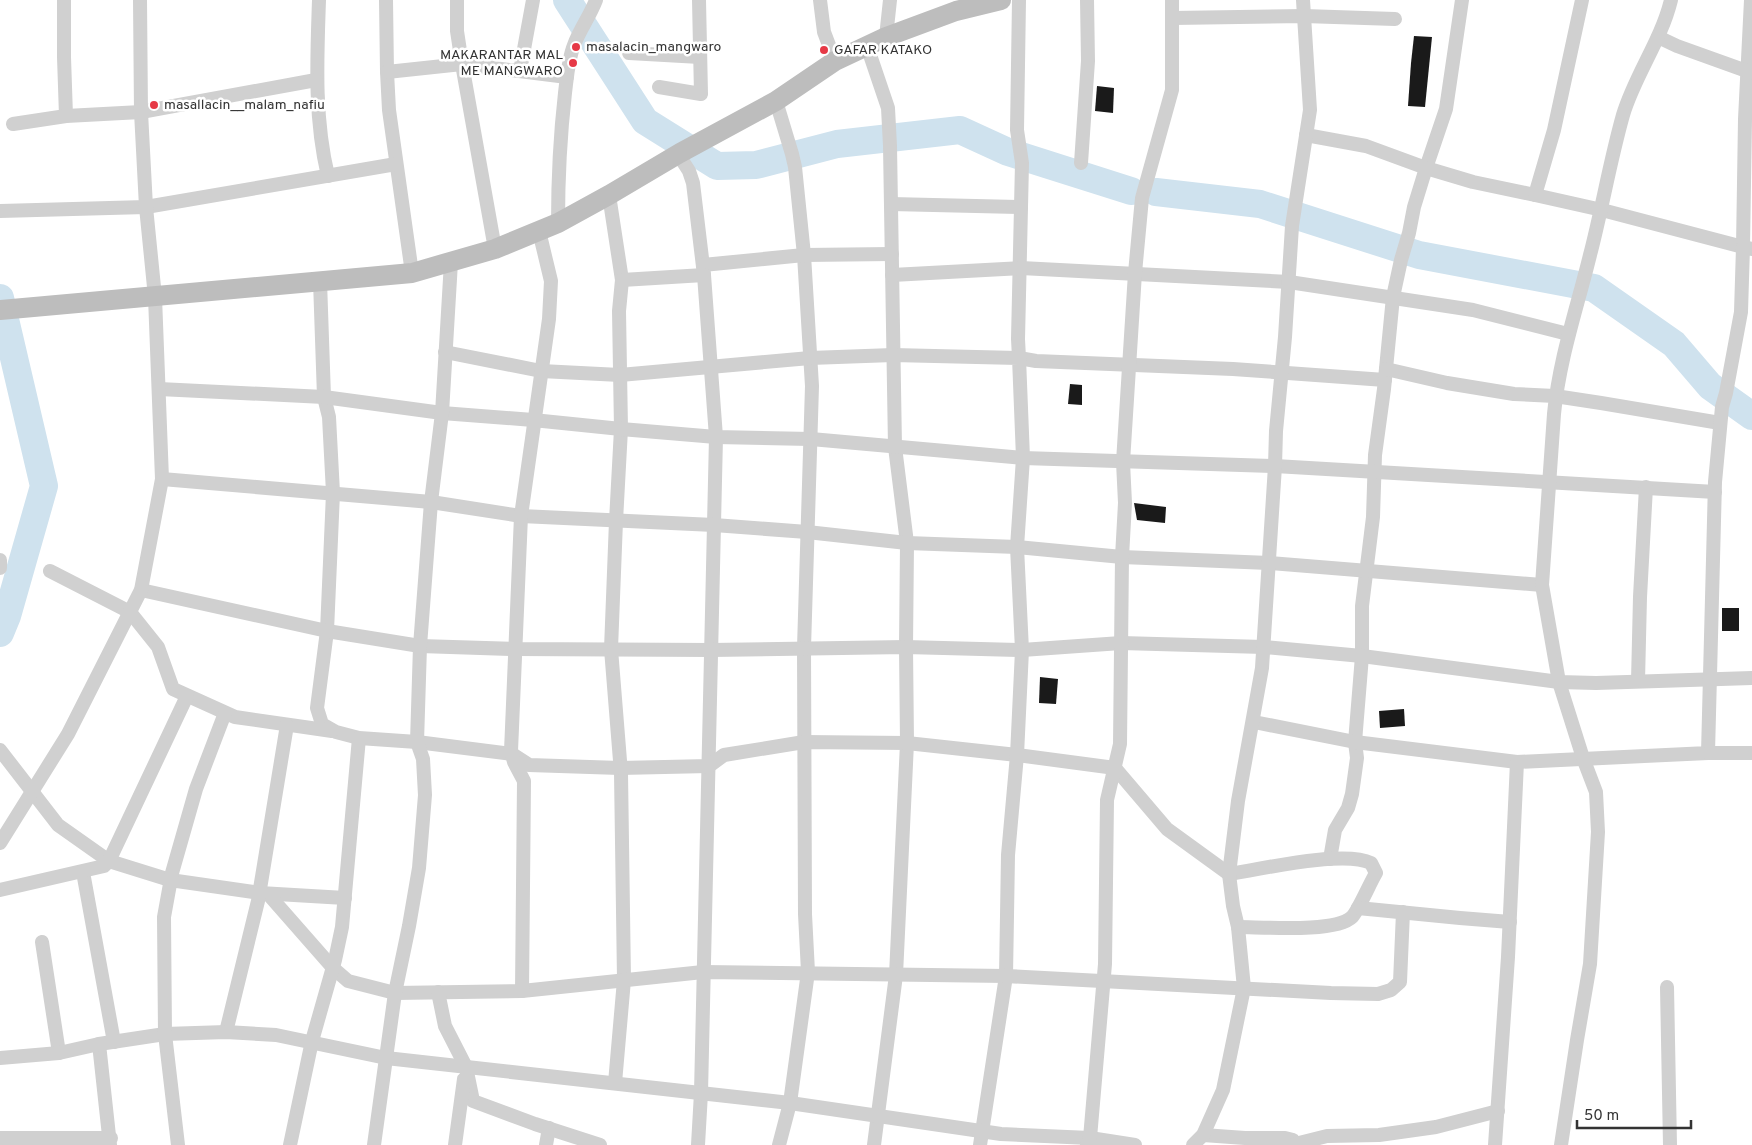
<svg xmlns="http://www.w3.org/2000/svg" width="1752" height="1145" viewBox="0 0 1752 1145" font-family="Overpass,sans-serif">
	<rect width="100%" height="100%" fill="#fff"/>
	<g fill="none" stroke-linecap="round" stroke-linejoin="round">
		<g stroke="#cfe2ee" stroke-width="28">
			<path d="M567 0 645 121 717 166 756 165 837 144 960 130 1008 152 1131 191"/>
			<path d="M1156 192 1260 204 1419 255 1594 288 1674 344 1710 386 1752 416"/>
			<path d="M0 298 44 486 7 616 0 633"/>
		</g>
	</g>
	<g fill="#1a1a1a">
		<path d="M1414 36 1432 37 1425 107 1408 106 1411 63Z"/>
		<path d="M1097 86 1114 88 1113 113 1095 111Z"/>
		<path d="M1070 384 1082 385V405L1068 404Z"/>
		<path d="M1134 503 1166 507 1165 523 1137 520Z"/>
		<rect x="1722" y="608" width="17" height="23"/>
		<path d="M1040 677 1058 679 1056 704 1039 703Z"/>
		<path d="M1404 709 1405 726 1380 728 1379 711Z"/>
	</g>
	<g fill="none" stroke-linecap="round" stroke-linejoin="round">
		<g stroke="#d0d0d0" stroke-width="14">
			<path d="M64 0V57L66 116"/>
			<path d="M319 0C317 59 314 118 328 176"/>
			<path d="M386 0 387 72 389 110 412 273"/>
			<path d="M457 0V31L462 64 495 249"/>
			<path d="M820 0 824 32 835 61"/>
			<path d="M1019 0 1017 130 1022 163 1018 339 1019 358 1036 361 1233 369 1385 380"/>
			<path d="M1462 0 1446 109 1426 168 1473 182 1535 195"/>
			<path d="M1582 0 1554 130 1535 195 1602 210 1743 247 1745 119 1751 0"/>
			<path d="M1173 18 1304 16 1395 19"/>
			<path d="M886 37 890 0"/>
			<path d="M1658 37 1677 46 1752 73"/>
			<path d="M867 46 888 108 890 146 895 447 907 543 906 647 907 743 896 975 874 1145"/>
			<path d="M629 53 700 57"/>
			<path d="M520 71 533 0"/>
			<path d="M387 72 462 64 567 77"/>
			<path d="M659 87 701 94 699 0"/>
			<path d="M776 101 792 154 795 167 804 255 812 386 804 648 805 914 808 972 790 1103 779 1145"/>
			<path d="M13 124 66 116 141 112 316 80"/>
			<path d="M1306 135 1366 146 1426 168 1414 207 1409 233 1401 260 1393 297 1384 389 1375 455 1373 517 1362 606V656L1355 742 1357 758 1352 794 1348 808 1335 830 1330 859"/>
			<path d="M678 154 689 171 693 183 704 275 716 437 701 1093 698 1145"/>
			<path d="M1081 163 1088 61 1087 0"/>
			<path d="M609 195 622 280 619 311 621 429 616 521 611 649 621 773 624 980 615 1083"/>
			<path d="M891 204 1021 207"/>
			<path d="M0 211 146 207 396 164"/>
			<path d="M558 223C558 179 560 137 565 93 567 77 568 60 574 45 580 29 590 16 596 0"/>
			<path d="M703 265 804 255 892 254"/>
			<path d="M892 275 1021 268 1289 282 1473 310 1568 334"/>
			<path d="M622 280 704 275"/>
			<path d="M320 281 324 397 329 417 333 493 327 631 317 708 322 724 336 732 359 738 417 742 512 754 529 765 620 768 709 766 724 755 804 742 907 743 1017 755 1115 768 1167 829 1229 874C1261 869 1344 850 1371 863L1376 873C1370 883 1358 911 1352 917 1336 933 1262 927 1238 927"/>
			<path d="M445 352 541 371 620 375 810 358 893 355 1019 358 1023 458 1017 547 1022 650 1017 755 1008 855 1006 976 980 1145"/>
			<path d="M1386 369 1447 383 1514 394 1555 396 1601 403 1720 423"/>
			<path d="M159 389 324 397 442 413 533 420 621 429 716 437 811 439 1023 458 1275 466 1715 492"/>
			<path d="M162 479 431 502 521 516 714 525 807 532 907 543 1017 547 1122 557 1269 563 1542 585"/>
			<path d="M0 560V568"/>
			<path d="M50 571 130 612 158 647 173 689 235 717 332 731"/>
			<path d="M141 590 327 631 420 646 514 649 711 650 906 647 1022 650 1121 643 1264 647 1362 656 1559 682 1596 683 1752 678"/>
			<path d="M1638 681 1640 597 1646 487"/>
			<path d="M1254 722 1355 742 1517 762 1708 753 1715 482 1722 407 1726 393 1741 312 1743 247 1752 249"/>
			<path d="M0 750 58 825 109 861 170 880 260 893 345 898"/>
			<path d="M1708 753H1752"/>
			<path d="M0 843 68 734 141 590 162 479 155 297 146 207 141 112 140 0"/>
			<path d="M83 872 114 1042"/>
			<path d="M0 890 104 866 109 861 187 696"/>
			<path d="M268 894 333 968 348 981 395 993 522 991 703 972 1006 976 1331 993 1378 994 1391 990 1400 982 1403 912"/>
			<path d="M1358 908 1460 918 1510 922"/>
			<path d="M42 942 59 1053"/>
			<path d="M1667 987 1670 1145"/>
			<path d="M522 991 524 781 514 762 511 751 521 516 549 319 551 281 539 231"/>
			<path d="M438 992 445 1026 466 1067 473 1101 535 1124 600 1145"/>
			<path d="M226 1032 258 901 287 725"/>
			<path d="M99 1044 110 1145"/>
			<path d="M0 1058 59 1053 99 1044 165 1034 226 1032 276 1035 386 1058 790 1103 1001 1134 1090 1138 1135 1145"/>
			<path d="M1203 1135 1245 1138H1285L1293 1140 1295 1145"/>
			<path d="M0 1138H111"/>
			<path d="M1295 1144 1327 1136 1379 1135 1436 1127 1498 1111"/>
			<path d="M178 1145 165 1034 164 917 172 873 196 789 225 713"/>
			<path d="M290 1145 312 1041 335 960 342 927 359 738"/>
			<path d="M374 1145 395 993 409 926 419 868 425 795 423 759 417 742 420 646 431 502 442 413 451 262"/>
			<path d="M455 1145 464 1079"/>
			<path d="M546 1145 549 1128"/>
			<path d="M1087 1145 1090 1138 1105 964 1107 800 1120 744 1122 557 1125 503 1123 462 1135 273 1142 198 1172 90V0"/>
			<path d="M1193 1145 1203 1135 1223 1090 1244 988 1238 927 1233 906 1229 874 1238 801 1262 668 1275 466 1276 431 1285 337 1292 226 1310 110 1303 0"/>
			<path d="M1495 1145 1508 957 1517 762"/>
			<path d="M1561 1145 1577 1040 1590 964 1598 832 1596 792 1583 758 1559 682 1542 585 1554 414C1559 360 1577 308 1590 255 1602 209 1610 161 1623 115 1635 75 1661 41 1671 0"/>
		</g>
		<path stroke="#bdbdbd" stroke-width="20" d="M0 310 412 273 495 249 558 223 609 195 680 153 776 101 835 61 886 37 956 11 1001 0"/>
	</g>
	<g fill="#e63946" stroke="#fff" stroke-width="2">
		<circle cx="576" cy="47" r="5"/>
		<circle cx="824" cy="50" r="5"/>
		<circle cx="573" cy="63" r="5"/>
		<circle cx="154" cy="105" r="5"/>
	</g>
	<g text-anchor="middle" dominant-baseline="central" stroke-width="5" stroke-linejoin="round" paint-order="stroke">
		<g font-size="14" fill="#333" stroke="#fff" text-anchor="start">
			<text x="586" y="47">masalacin_mangwaro</text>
			<text x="834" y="50">GAFAR KATAKO</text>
			<text x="563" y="55" text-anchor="end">MAKARANTAR MAL<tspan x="563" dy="16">ME MANGWARO</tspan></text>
			<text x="164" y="105">masallacin__malam_nafiu</text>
		</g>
	</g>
	<path d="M1577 1120v8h114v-8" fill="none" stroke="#333333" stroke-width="2.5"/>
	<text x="1584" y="1120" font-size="15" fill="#333333" stroke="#ffffff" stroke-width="4" paint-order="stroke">50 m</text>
</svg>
